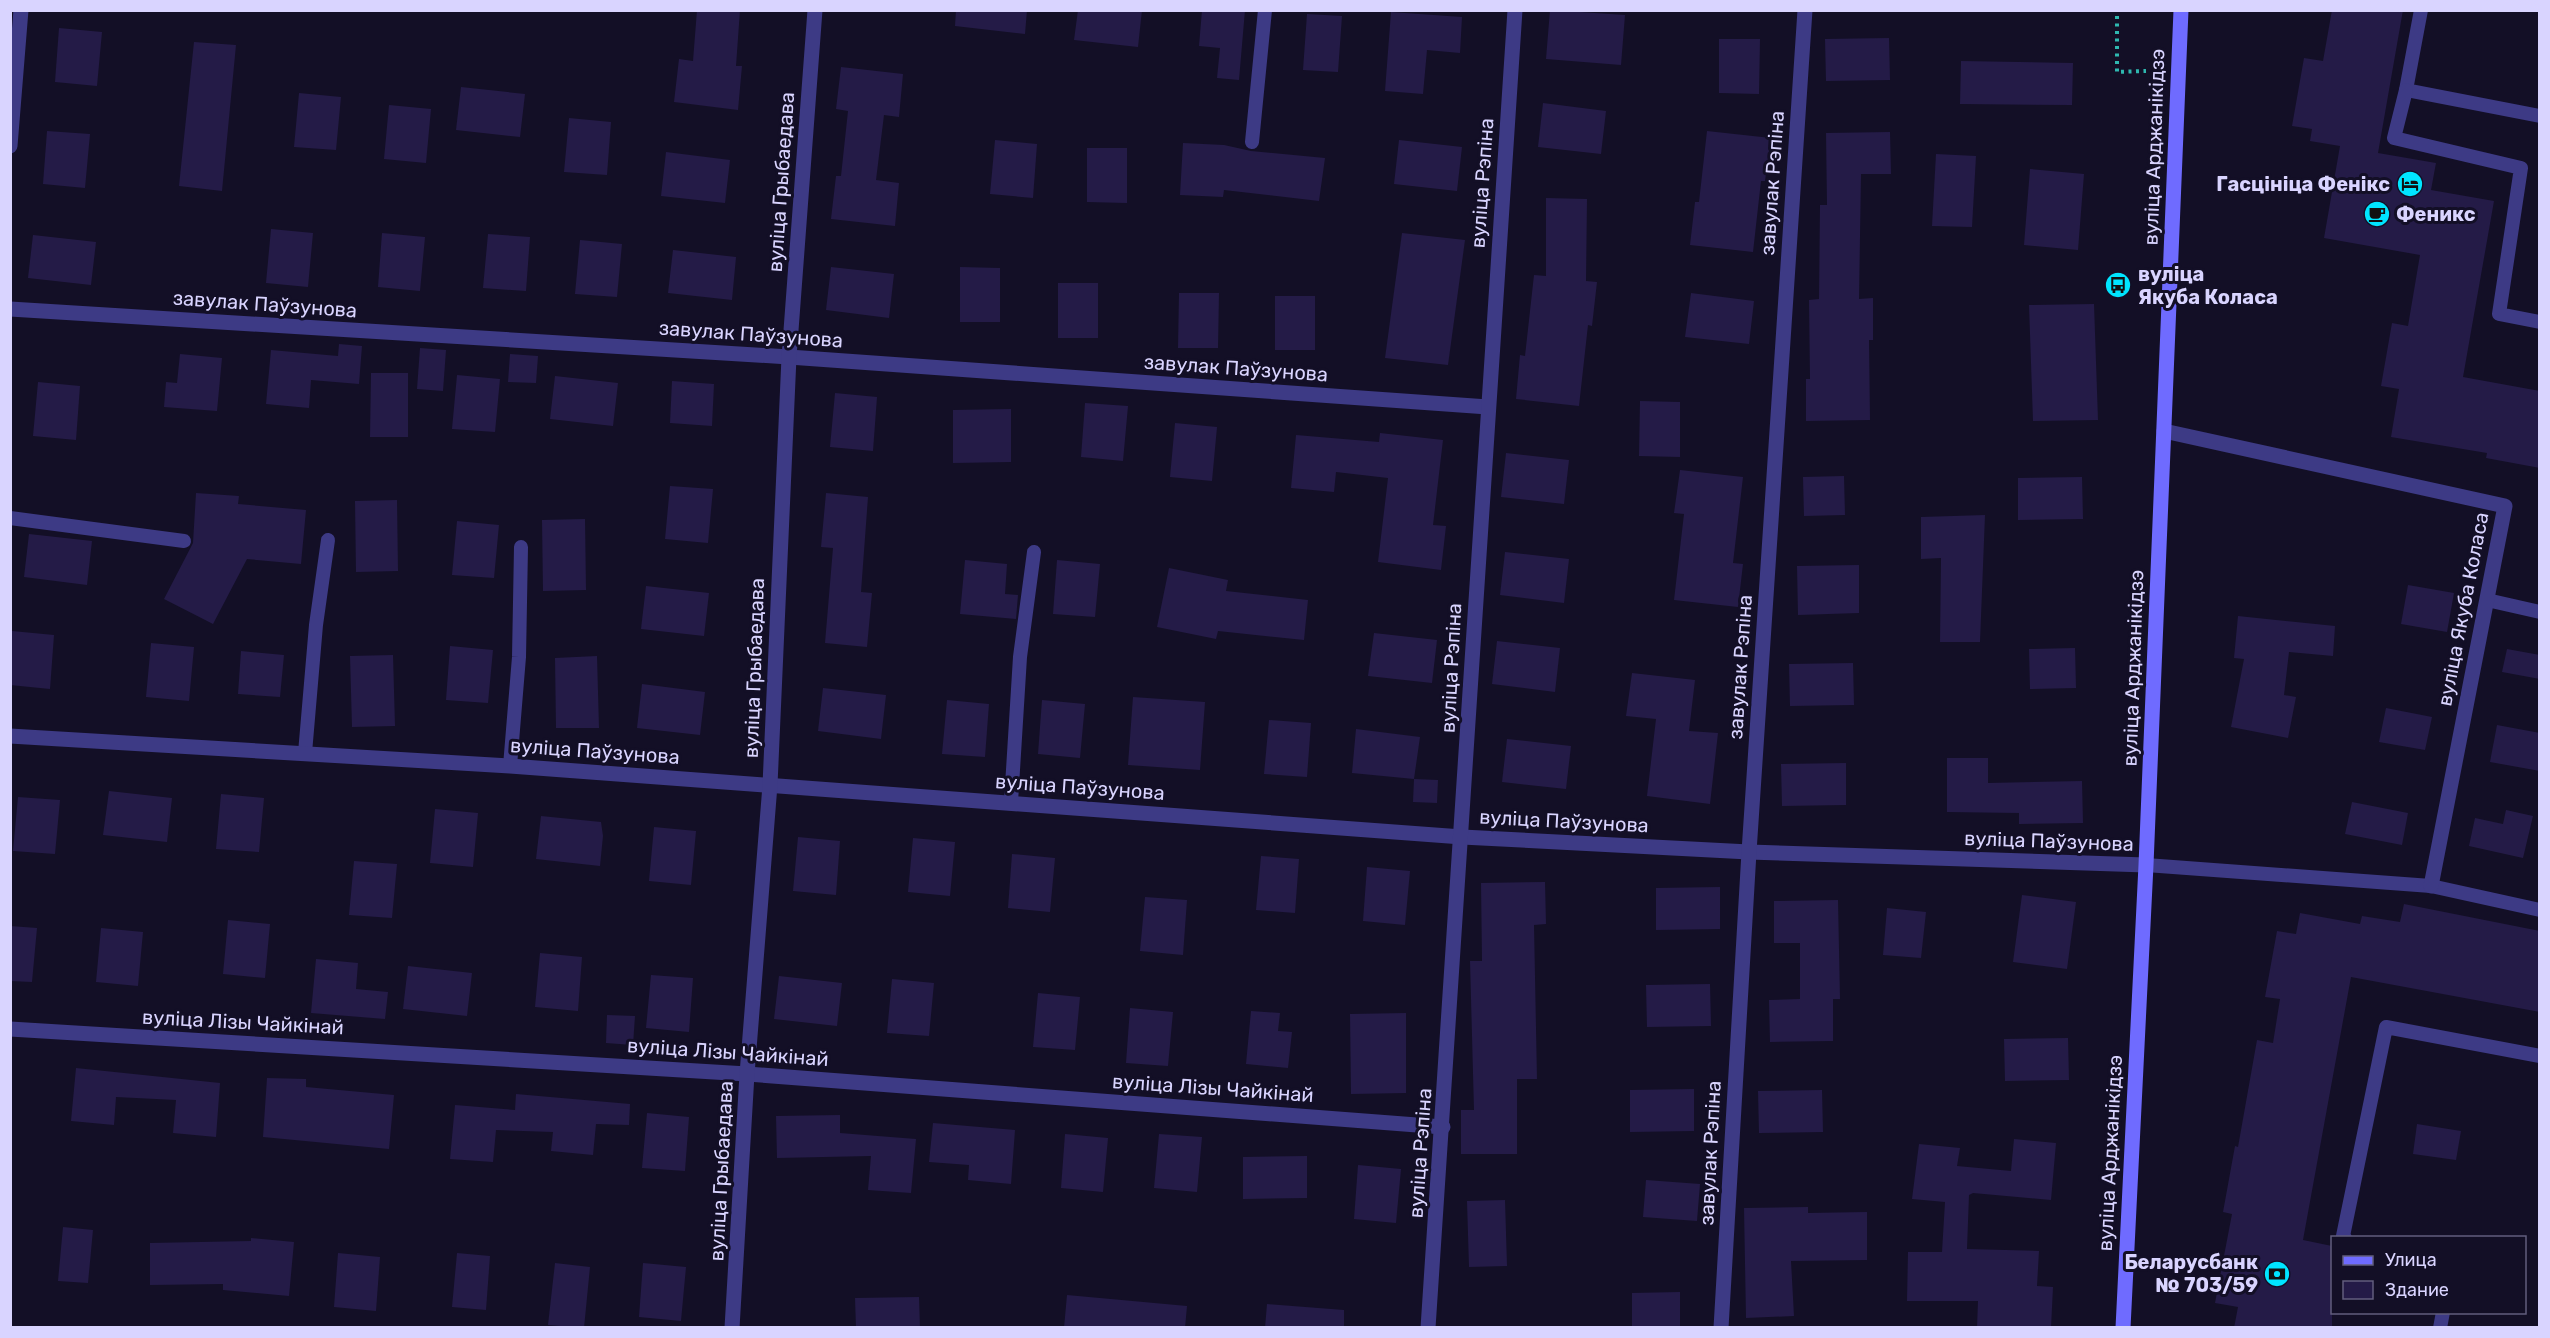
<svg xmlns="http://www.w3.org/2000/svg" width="2550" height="1338" viewBox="0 0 2550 1338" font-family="Rubik,sans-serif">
	<rect width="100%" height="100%" fill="#130f26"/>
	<g fill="#241b47">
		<path d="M697 10H740L736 66H742L738 110 674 102 679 59 693 61Z"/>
		<path d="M956 10H1027L1025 34 955 26Z"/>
		<path d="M1078 10H1142L1138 47 1074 40Z"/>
		<path d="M1202 10H1245L1239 80 1217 78 1220 48 1199 46Z"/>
		<path d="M1550 10 1625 15 1621 65 1546 59Z"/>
		<path d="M2332 10H2403L2378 153 2436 163 2431 190 2494 201 2463 377 2540 391V468L2486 458 2487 453 2391 437 2399 389 2381 386 2392 323 2408 326 2420 255 2324 238 2340 146 2310 141 2312 129 2292 126 2304 58 2323 61Z"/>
		<path d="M1391 12 1462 17 1460 53 1427 50 1423 94 1385 91Z"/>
		<path d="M1307 14 1342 16 1338 72 1303 70Z"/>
		<path d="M59 28 102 32 97 86 55 82Z"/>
		<path d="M1889 38 1890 80 1826 81 1825 39Z"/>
		<path d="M1719 39H1760L1759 94 1719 93Z"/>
		<path d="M194 42 236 45 222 191 179 186Z"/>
		<path d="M1961 61 2073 63 2072 105 1960 104Z"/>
		<path d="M841 67 903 74 899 117 884 115 876 180 899 183 895 226 831 219 836 176H841L848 111 836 109Z"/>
		<path d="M461 87 525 94 520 137 456 130Z"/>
		<path d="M299 93 341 97 336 150 294 147Z"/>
		<path d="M1543 103 1606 111 1601 154 1538 147Z"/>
		<path d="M389 105 431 109 426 163 384 159Z"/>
		<path d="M569 118 611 122 607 175 564 172Z"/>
		<path d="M47 131 90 134 85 188 43 184Z"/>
		<path d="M1707 131 1771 138 1765 181H1761L1753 252 1690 245 1695 202H1699Z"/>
		<path d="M1890 132 1891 174H1861L1859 299 1873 298V340H1869L1870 420 1806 421V379H1810L1809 300 1819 299 1820 205H1827L1826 133Z"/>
		<path d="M995 140 1037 144 1033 198 990 194Z"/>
		<path d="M1399 140 1462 147 1457 191 1394 184Z"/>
		<path d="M1183 143 1224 145 1251 151 1325 158 1319 201 1224 190 1223 197 1180 195Z"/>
		<path d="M1087 148H1127V203L1087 202Z"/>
		<path d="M666 152 730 160 725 203 661 196Z"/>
		<path d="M1936 154 1976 156 1972 227 1932 226Z"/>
		<path d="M2030 169 2084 174 2078 250 2024 245Z"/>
		<path d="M1546 198 1587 199 1586 281 1597 282 1592 326 1588 325 1579 406 1516 399 1520 355 1525 356 1534 275 1546 276Z"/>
		<path d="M271 229 313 233 308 287 266 283Z"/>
		<path d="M382 233 425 237 420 291 378 287Z"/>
		<path d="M1402 233 1465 240 1448 365 1385 358Z"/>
		<path d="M488 234 530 237 526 291 483 288Z"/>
		<path d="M33 235 96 242 91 285 28 278Z"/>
		<path d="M580 240 622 244 617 297 575 294Z"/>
		<path d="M673 250 736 257 732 300 668 293Z"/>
		<path d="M831 267 894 274 889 318 826 310Z"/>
		<path d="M960 267 1000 268V322H960Z"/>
		<rect x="1058" y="283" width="40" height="55"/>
		<path d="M1179 293H1219L1218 348H1178Z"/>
		<path d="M1691 293 1754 301 1749 344 1685 337Z"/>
		<rect x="1275" y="296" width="40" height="54"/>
		<path d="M2094 304 2098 420 2033 421 2029 305Z"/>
		<path d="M339 344 362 346 359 384 311 380 309 408 266 404 271 350 338 356Z"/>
		<path d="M420 348 446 350 443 391 417 389Z"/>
		<path d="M180 354 222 358 217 411 164 407 166 382 177 383Z"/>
		<path d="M510 354 538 356 536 383 508 382Z"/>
		<path d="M371 373H408V437H370Z"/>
		<path d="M457 375 500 379 495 432 452 429Z"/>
		<path d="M555 376 618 383 613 426 550 419Z"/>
		<path d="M672 381 714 384 712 426 670 423Z"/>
		<path d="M38 382 80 386 76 440 33 436Z"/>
		<path d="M835 393 877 397 873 451 830 447Z"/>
		<path d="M1640 401 1680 402V457L1639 456Z"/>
		<path d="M1085 403 1128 406 1123 461 1081 457Z"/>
		<path d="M1011 409V462L953 463V410Z"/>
		<path d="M1175 423 1217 427 1212 481 1170 477Z"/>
		<path d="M1380 433 1443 440 1433 525 1446 526 1441 570 1378 562 1388 478 1336 472 1334 492 1291 488 1296 435 1379 442Z"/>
		<path d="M1506 453 1569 460 1564 504 1501 497Z"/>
		<path d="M1680 470 1743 477 1733 563 1743 564 1738 607 1674 600 1684 514 1674 513Z"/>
		<path d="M1844 476 1845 515 1804 516 1803 477Z"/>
		<path d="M2082 477 2083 519 2018 520V478Z"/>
		<path d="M670 486 713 489 708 543 665 539Z"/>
		<path d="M196 493 239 496 238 504 306 510 301 564 247 559 213 624 164 599 193 543Z"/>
		<path d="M826 493 868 497 861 592 872 593 867 647 825 643 833 548 821 547Z"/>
		<path d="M397 500 398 571 356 572 355 501Z"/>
		<path d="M1985 515 1980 642H1940L1941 558 1921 559V517Z"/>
		<path d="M585 519 586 590 543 591 542 520Z"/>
		<path d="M457 521 499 525 494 578 452 575Z"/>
		<path d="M29 534 92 541 87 585 24 577Z"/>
		<path d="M1505 552 1569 559 1564 603 1500 595Z"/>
		<path d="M965 560 1007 564 1005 594 1018 595 1016 619 960 614Z"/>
		<path d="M1057 560 1100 564 1095 617 1053 614Z"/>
		<path d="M1859 565V613L1798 615 1797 566Z"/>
		<path d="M1169 568 1228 580 1226 591 1308 600 1304 640 1218 631 1216 639 1157 627Z"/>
		<path d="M2408 585 2454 593 2447 632 2401 624Z"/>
		<path d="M646 586 709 593 704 636 641 629Z"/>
		<path d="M2238 616 2335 626 2333 656 2289 652 2284 695 2296 697 2288 738 2231 727 2244 659 2234 658Z"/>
		<path d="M12 631 54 635 50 689 10 685Z"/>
		<path d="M1374 633 1437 640 1432 683 1368 676Z"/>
		<path d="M1497 641 1560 648 1555 692 1492 684Z"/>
		<path d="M151 643 194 647 189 701 146 697Z"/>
		<path d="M450 646 493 650 488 703 446 700Z"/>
		<path d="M2075 648 2076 688 2030 689 2029 649Z"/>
		<path d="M2507 649 2540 655V679L2502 672Z"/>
		<path d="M241 651 284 655 280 697 238 694Z"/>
		<path d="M393 655 395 726 352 727 350 656Z"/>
		<path d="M597 656 599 728H556L555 658Z"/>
		<path d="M1853 663 1854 705 1790 706 1789 664Z"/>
		<path d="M1632 673 1695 680 1689 731 1718 733 1710 804 1647 796 1656 719 1626 716Z"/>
		<path d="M642 684 705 692 700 735 637 728Z"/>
		<path d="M823 688 886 695 881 739 818 731Z"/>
		<path d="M1133 697 1205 702 1200 770 1128 765Z"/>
		<path d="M947 700 989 704 985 757 942 754Z"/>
		<path d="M1042 700 1085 704 1080 758 1038 754Z"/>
		<path d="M2386 708 2432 717 2425 750 2379 742Z"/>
		<path d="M1269 720 1311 723 1307 777 1264 774Z"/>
		<path d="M2497 725 2540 733V771L2490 762Z"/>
		<path d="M1356 729 1420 737 1414 779 1352 773Z"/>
		<path d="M1507 739 1571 746 1566 789 1502 782Z"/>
		<path d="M1947 758H1988V783L2082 781 2083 823 2019 824V813L1947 812Z"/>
		<path d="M1846 763V805L1782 806 1781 764Z"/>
		<path d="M1414 779 1438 780 1437 803 1413 802Z"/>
		<path d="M109 791 172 798 167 842 103 835Z"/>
		<path d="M221 794 264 798 259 852 216 849Z"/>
		<path d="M18 797 60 800 55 854 13 851Z"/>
		<path d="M2352 802 2408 813 2402 845 2345 834Z"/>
		<path d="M435 809 478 813 473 867 430 863Z"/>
		<path d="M2506 810 2533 816 2523 858 2469 846 2475 818 2503 824Z"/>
		<path d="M541 816 601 822 603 836 600 866 536 859Z"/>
		<path d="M654 827 696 831 691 885 649 881Z"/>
		<path d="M798 837 840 841 836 895 793 891Z"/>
		<path d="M913 838 955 842 950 896 908 892Z"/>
		<path d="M1012 854 1055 858 1050 912 1008 908Z"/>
		<path d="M1261 856 1299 859 1295 913 1256 910Z"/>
		<path d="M354 861 397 864 392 918 349 915Z"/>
		<path d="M1367 867 1410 871 1405 925 1363 921Z"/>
		<path d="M1545 882 1546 924 1534 925 1537 1079H1517V1154H1461V1110H1474L1470 961H1482L1481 883Z"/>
		<path d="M1720 887V929L1656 930V888Z"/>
		<path d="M2022 895 2076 902 2067 969 2013 962Z"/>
		<path d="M1145 897 1187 900 1183 955 1140 951Z"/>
		<path d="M1838 900 1840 999H1833V1041L1770 1042 1769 1000 1800 999V943H1774V901Z"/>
		<path d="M2404 904 2540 931V1012L2351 977 2303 1240 2332 1246V1328H2234L2238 1307 2215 1303 2232 1214 2223 1212 2235 1146 2238 1147 2257 1040 2273 1043 2280 999 2265 997 2277 931 2296 934 2300 913 2360 924 2362 916 2400 922Z"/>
		<path d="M1887 908 1926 912 1921 958 1883 955Z"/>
		<path d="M228 920 270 924 265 978 223 974Z"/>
		<path d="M10 926 37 928 32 982 10 981Z"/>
		<path d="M101 928 143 932 138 986 96 982Z"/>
		<path d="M540 953 582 957 578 1011 535 1007Z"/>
		<path d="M316 959 358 963 356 989 388 992 385 1019 311 1013Z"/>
		<path d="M408 966 472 973 467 1016 403 1009Z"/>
		<path d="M651 975 693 978 689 1032 646 1028Z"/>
		<path d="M779 976 842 983 837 1026 774 1019Z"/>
		<path d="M892 979 934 983 929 1036 887 1033Z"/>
		<path d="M1710 984 1711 1026 1647 1027 1646 985Z"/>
		<path d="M1038 993 1080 997 1075 1050 1033 1047Z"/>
		<path d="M1130 1008 1173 1012 1168 1066 1126 1063Z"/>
		<path d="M1251 1011 1280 1013 1278 1031 1292 1032 1288 1068 1246 1064Z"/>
		<path d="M1406 1013V1093L1351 1094 1350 1014Z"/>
		<path d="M607 1015 635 1016 633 1045 606 1043Z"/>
		<path d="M2068 1038 2069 1080 2005 1081 2004 1039Z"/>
		<path d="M76 1068 220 1083 216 1137 173 1133 176 1100 116 1097 114 1125 71 1121Z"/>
		<path d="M267 1078 306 1079V1087L394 1095 389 1149 263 1137Z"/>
		<path d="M1694 1089V1131L1630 1132V1090Z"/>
		<path d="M1822 1090 1823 1132 1759 1133 1758 1091Z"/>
		<path d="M516 1094 630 1104 629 1125 596 1124 593 1155 551 1151 553 1132 496 1130 493 1162 450 1159 455 1105 515 1110Z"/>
		<path d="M647 1113 689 1117 685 1171 642 1168Z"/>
		<path d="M840 1115V1133L916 1139 911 1193 868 1190 871 1156 777 1158 776 1116Z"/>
		<path d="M933 1123 1015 1130 1011 1184 968 1180 969 1165 929 1162Z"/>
		<path d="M2417 1124 2461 1131 2456 1160 2413 1154Z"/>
		<path d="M1065 1134 1108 1138 1103 1192 1061 1188Z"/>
		<path d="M1159 1134 1202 1137 1197 1192 1154 1188Z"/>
		<path d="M2014 1139 2056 1143 2051 1200 1973 1193 1969 1195 1967 1249 2039 1251 2037 1286 2053 1287 2051 1328H1977L1978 1301H1907L1908 1252H1942L1945 1202 1912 1199 1919 1144 1960 1148 1957 1166 2011 1171Z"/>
		<path d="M1307 1156V1198L1243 1199V1157Z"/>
		<path d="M1358 1165 1401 1169 1396 1223 1354 1219Z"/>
		<path d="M1646 1180 1700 1184 1697 1221 1643 1217Z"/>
		<path d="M1505 1200 1507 1266 1469 1267 1467 1201Z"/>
		<path d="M1808 1207V1213L1867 1212V1260L1791 1261 1794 1316 1746 1318 1744 1208Z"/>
		<path d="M63 1227 93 1230 88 1283 58 1281Z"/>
		<path d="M251 1238 294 1242 289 1296 223 1290V1284L150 1285V1243L251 1241Z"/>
		<path d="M338 1253 380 1257 376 1311 334 1307Z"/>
		<path d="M457 1253 490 1256 486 1310 452 1307Z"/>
		<path d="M555 1263 590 1267 584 1328 548 1325Z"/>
		<path d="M643 1263 686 1267 681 1321 639 1317Z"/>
		<path d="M1680 1292V1328H1632V1293Z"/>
		<path d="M1067 1295 1187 1306 1185 1328H1064Z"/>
		<path d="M919 1297 920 1328H856L855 1298Z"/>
		<path d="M1267 1304 1344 1310V1328H1265Z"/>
	</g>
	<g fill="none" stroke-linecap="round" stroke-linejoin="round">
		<path stroke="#2fb8b0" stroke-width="4" stroke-dasharray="3 4.5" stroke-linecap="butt" d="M2117 16V72L2146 71"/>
		<g stroke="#3d3a85" stroke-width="14">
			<path d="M2421 10 2406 90 2540 116"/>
			<path d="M2406 90 2394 138 2521 168 2499 314 2540 322"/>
			<path d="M1252 142 1265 10"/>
			<path d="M10 518 184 541"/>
			<path d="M2487 600 2540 612"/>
			<path d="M305 753 316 625 328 540"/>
			<path d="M510 766 519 657 521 547"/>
			<path d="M1011 802 1020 657 1034 552"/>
			<path d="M2146 865 2431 886 2540 910"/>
			<path d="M2345 1238 2343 1236 2386 1027 2540 1056"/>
			<path d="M2440 1328 2443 1312"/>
		</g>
		<g stroke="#3d3a85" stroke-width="15">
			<path d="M10 146 21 10"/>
			<path d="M10 309 789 357 1488 407"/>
			<path d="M2164 431 2505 506 2431 886"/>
			<path d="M10 736 510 766 1462 837 1749 852 2146 865"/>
			<path d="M10 1029 747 1074 1443 1127"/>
			<path d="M732 1328 747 1074 770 785 789 357 815 10"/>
			<path d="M1428 1328 1515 10"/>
			<path d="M1721 1328 1749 852 1805 10"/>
		</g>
		<path stroke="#6f6bff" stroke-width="15" d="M2123 1328 2146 865 2181 10"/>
	</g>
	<defs>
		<g id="hotel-disc" transform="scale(1.35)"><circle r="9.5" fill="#00e5ff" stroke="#130f26"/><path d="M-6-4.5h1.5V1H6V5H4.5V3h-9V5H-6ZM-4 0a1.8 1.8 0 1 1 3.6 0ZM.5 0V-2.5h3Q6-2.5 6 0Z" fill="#111"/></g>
		<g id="cafe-disc" transform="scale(1.35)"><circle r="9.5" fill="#00e5ff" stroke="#130f26"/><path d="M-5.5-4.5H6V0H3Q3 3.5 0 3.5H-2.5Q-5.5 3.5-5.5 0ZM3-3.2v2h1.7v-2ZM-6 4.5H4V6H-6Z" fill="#111"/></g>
		<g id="bus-disc" transform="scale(1.35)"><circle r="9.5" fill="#00e5ff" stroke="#130f26"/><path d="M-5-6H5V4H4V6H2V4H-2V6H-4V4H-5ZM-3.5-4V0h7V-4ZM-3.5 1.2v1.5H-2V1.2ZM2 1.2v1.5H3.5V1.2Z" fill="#111"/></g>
		<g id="bank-disc" transform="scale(1.35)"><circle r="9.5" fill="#00e5ff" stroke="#130f26"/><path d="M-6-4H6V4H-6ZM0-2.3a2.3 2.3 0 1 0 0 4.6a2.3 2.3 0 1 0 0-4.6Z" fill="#111"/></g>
	</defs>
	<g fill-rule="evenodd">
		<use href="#hotel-disc" x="2410" y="184"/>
		<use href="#cafe-disc" x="2377" y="214"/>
		<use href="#bus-disc" x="2118" y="285"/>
		<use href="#bank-disc" x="2277" y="1274"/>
	</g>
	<g text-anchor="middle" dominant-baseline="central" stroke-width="6" stroke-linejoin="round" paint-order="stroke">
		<g font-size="20" fill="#d9d4ff" stroke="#130f26">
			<text transform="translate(2154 147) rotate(-88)">вуліца Арджанікідзэ</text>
			<text transform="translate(781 182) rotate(-86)">вуліца Грыбаедава</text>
			<text transform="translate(1482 183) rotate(-86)">вуліца Рэпіна</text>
			<text transform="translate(1772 183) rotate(-86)">завулак Рэпіна</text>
			<text transform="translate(265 304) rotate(4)">завулак Паўзунова</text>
			<text transform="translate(751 334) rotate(4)">завулак Паўзунова</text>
			<text transform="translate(1236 368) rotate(4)">завулак Паўзунова</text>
			<text transform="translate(2463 609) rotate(-79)">вуліца Якуба Коласа</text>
			<text transform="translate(1740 667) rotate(-86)">завулак Рэпіна</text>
			<text transform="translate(754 668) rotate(-88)">вуліца Грыбаедава</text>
			<text transform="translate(1451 668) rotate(-87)">вуліца Рэпіна</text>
			<text transform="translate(2133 668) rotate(-88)">вуліца Арджанікідзэ</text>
			<text transform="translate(595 751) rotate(4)">вуліца Паўзунова</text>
			<text transform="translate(1080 787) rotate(4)">вуліца Паўзунова</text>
			<text transform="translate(1564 821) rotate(3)">вуліца Паўзунова</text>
			<text transform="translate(2049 841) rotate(2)">вуліца Паўзунова</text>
			<text transform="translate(243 1022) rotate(3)">вуліца Лізы Чайкінай</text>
			<text transform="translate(728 1052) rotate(4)">вуліца Лізы Чайкінай</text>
			<text transform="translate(1213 1088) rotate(4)">вуліца Лізы Чайкінай</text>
			<text transform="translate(1420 1153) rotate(-86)">вуліца Рэпіна</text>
			<text transform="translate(1710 1153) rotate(-87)">завулак Рэпіна</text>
			<text transform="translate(2110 1153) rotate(-87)">вуліца Арджанікідзэ</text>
			<text transform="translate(721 1171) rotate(-87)">вуліца Грыбаедава</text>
		</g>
		<g font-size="20" font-weight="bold" fill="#d9d4ff" stroke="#130f26" text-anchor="end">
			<text x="2390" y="184">Гасцініца Фенікс</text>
			<text x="2396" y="214" text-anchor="start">Феникс</text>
			<text x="2138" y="274" text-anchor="start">вуліца<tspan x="2138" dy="23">Якуба Коласа</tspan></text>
			<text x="2258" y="1262">Беларусбанк<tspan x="2258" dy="23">№ 703/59</tspan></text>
		</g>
	</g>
	<rect width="2550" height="1338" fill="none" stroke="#d9d4ff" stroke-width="24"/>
	<rect x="2331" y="1236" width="195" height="78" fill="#130f26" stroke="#625e7d" stroke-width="1.5"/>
	<rect x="2343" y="1256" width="30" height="9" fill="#6f6bff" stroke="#625e7d" stroke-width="1.5"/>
	<text x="2385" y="1266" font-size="18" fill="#d9d4ff">Улица</text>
	<rect x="2343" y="1281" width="30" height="18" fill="#241b47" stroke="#625e7d" stroke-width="1.5"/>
	<text x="2385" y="1296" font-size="18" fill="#d9d4ff">Здание</text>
</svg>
